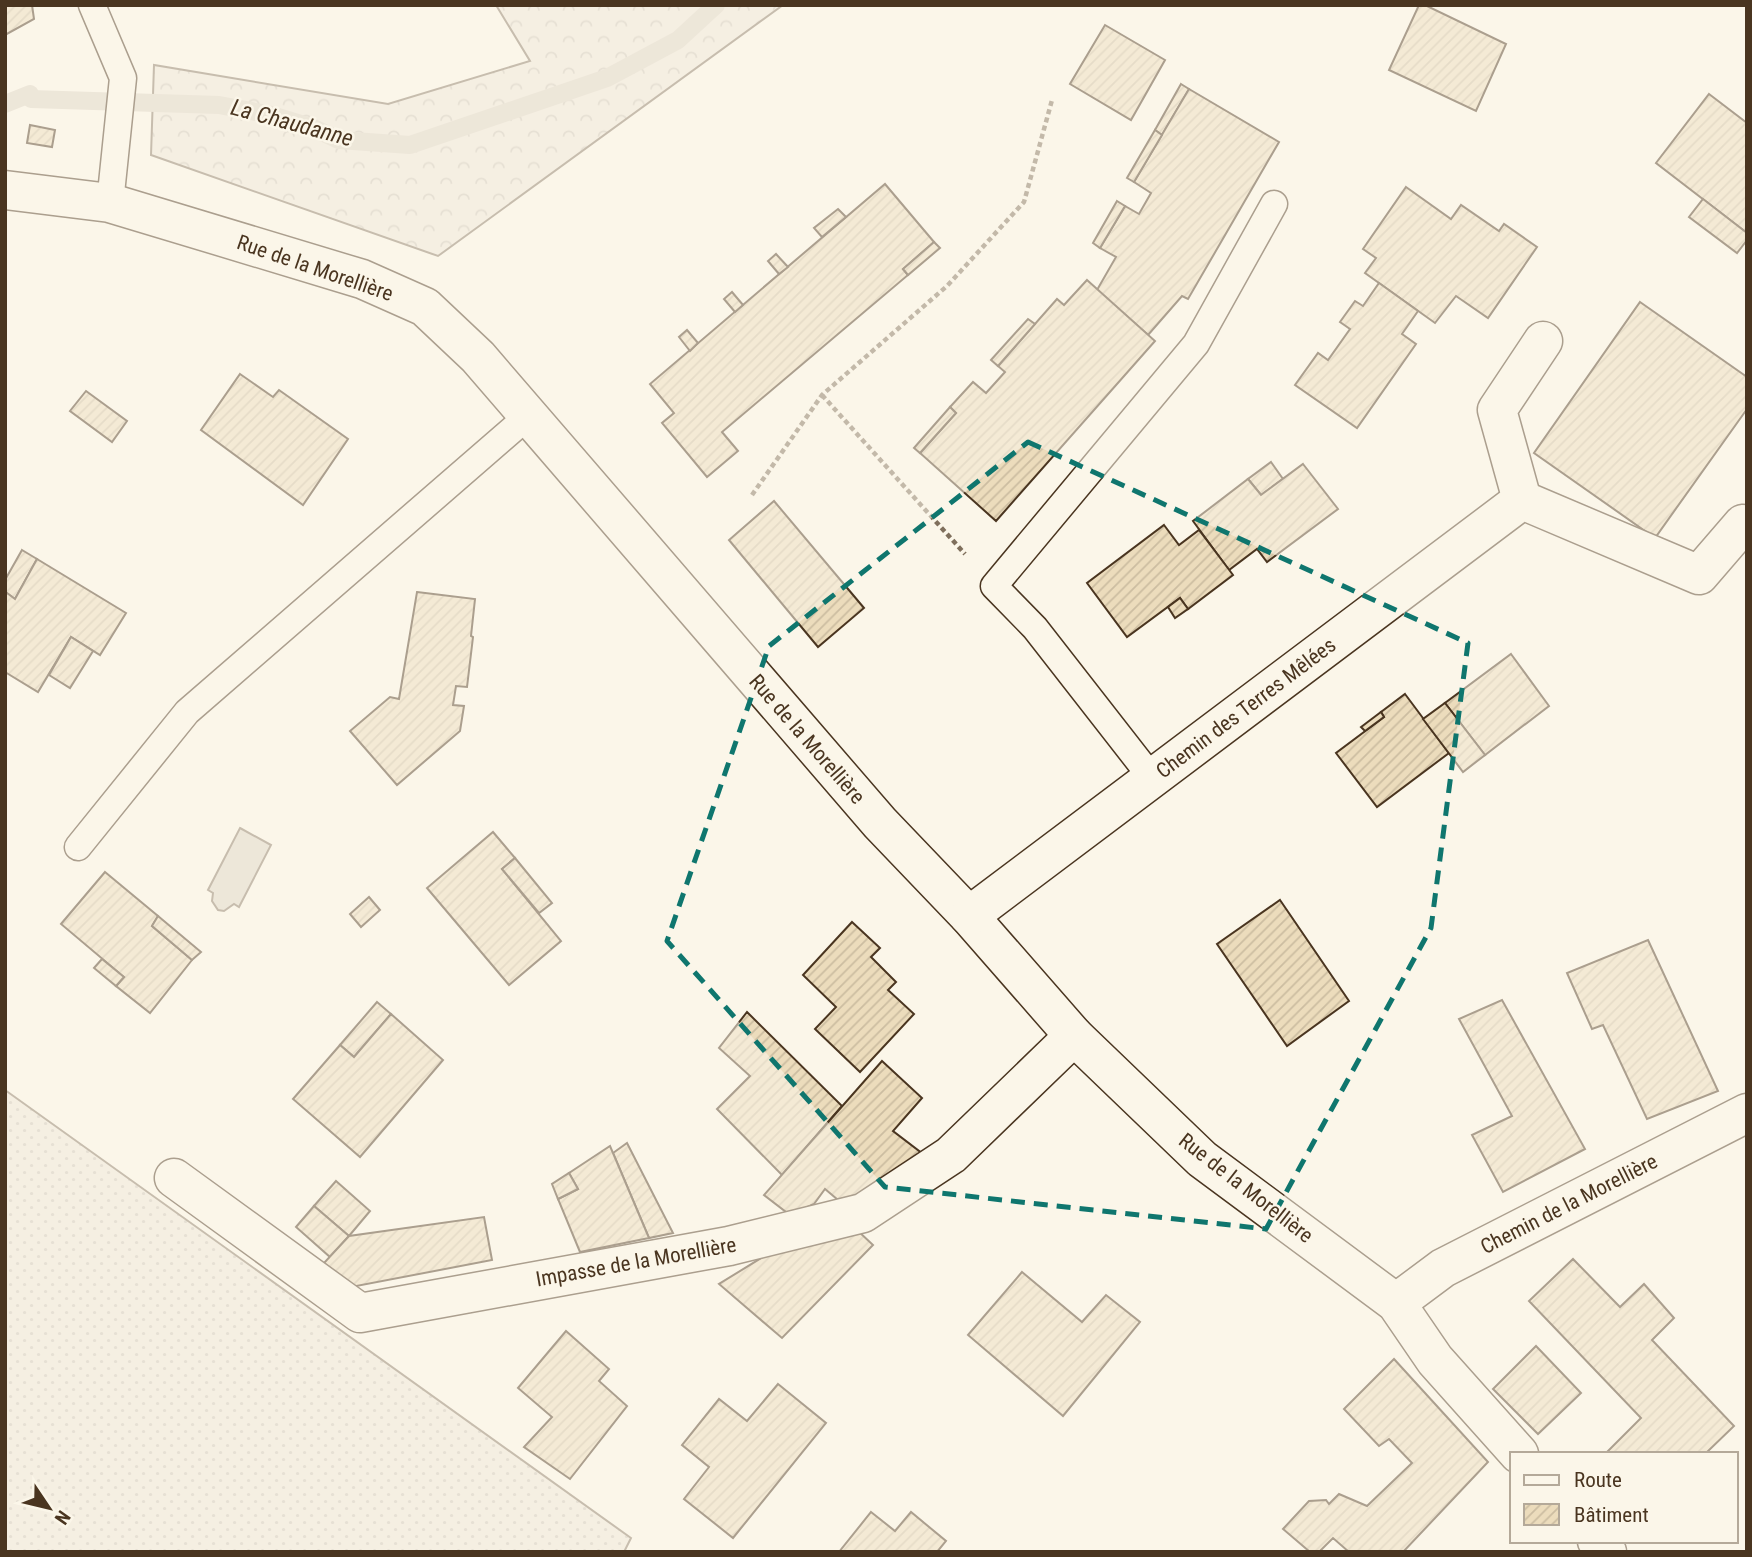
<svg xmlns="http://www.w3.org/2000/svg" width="1752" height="1557" viewBox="0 0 1752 1557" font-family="'Roboto Condensed',sans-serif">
	<defs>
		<pattern id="grass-dots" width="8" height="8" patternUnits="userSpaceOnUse" patternTransform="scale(1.75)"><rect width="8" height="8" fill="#ede6d9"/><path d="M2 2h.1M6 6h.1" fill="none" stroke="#cdc6ba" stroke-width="1.8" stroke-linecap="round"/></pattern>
		<pattern id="forest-crowns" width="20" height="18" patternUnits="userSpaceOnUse" patternTransform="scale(1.75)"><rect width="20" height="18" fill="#ede6d9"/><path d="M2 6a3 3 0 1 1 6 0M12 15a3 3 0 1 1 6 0" fill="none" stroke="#cdc6ba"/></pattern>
		<pattern id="building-hatch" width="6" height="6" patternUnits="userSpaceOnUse" patternTransform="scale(1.75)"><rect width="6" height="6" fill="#ecdcbc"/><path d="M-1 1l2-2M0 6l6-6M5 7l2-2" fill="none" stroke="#ccbda1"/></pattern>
	</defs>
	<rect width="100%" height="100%" fill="#fbf6e9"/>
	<path fill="url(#grass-dots)" stroke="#887966" stroke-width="2" d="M5 1090 631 1538 624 1552H5Z"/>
	<path fill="url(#forest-crowns)" stroke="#887966" stroke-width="2" d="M496 5H783L438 256 151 155 154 65 388 104 530 61Z"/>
	<path fill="#dcd4c6" stroke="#887966" stroke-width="2" d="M240 828 271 845 239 907 234 904 224 911 218 910 212 901 213 893 208 890Z"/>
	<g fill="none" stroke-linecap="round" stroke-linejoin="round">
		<path stroke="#dcd4c6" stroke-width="18" d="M5 104 30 94 31 99 219 105 272 115 311 127 339 140 410 145 607 78 678 40 716 5"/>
	</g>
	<g fill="url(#building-hatch)" stroke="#4a3520" stroke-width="2">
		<path d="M5 5H32L34 19 5 35Z"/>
		<path d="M1419 5H1425L1506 44 1476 111 1389 70Z"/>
		<path d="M1105 25 1165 60 1131 120 1070 84Z"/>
		<path d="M1181 84 1189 89 1162 135 1155 130Z"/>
		<path d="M1189 89 1279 142 1188 299 1182 296 1148 335 1097 290 1116 257 1100 248 1125 206 1139 214 1151 193 1134 182Z"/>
		<path d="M1709 94 1747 123V233L1656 163Z"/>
		<path d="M30 125 55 130 52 147 27 143Z"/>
		<path d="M1155 130 1162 135 1134 182 1127 178Z"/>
		<path d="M885 184 934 242 903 269 908 275 722 432 738 451 707 477 662 423 674 413 650 384Z"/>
		<path d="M1406 187 1451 219 1461 205 1499 231 1504 224 1537 247 1488 318 1456 296 1435 323 1365 273 1376 258 1363 249Z"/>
		<path d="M1703 199 1747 233V240L1737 253 1689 217Z"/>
		<path d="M1117 201 1125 206 1100 248 1093 243Z"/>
		<path d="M838 209 846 217 822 237 814 228Z"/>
		<path d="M934 242 940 248 908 275 903 269Z"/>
		<path d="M776 254 788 267 779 274 768 261Z"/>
		<path d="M1087 280 1155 341 996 521 920 453 956 413 950 407 973 382 986 393 1005 372 998 366 1057 299 1064 305Z"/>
		<path d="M1379 283 1418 311 1402 334 1416 344 1357 428 1295 385 1318 353 1328 360 1350 329 1340 322 1355 301 1363 306Z"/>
		<path d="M732 292 743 305 735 312 724 299Z"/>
		<path d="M1640 302 1747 377V409L1655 538 1534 453Z"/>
		<path d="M1028 319 1035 324 998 366 991 360Z"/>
		<path d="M687 330 698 343 690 351 679 337Z"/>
		<path d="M240 374 273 397 279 390 348 439 303 505 201 430Z"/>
		<path d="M86 391 127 421 112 442 70 411Z"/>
		<path d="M950 407 956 413 920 453 914 448Z"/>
		<path d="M1271 462 1283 479 1261 495 1248 479Z"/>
		<path d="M1303 464 1338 509 1267 562 1257 549 1229 570 1193 521 1248 479 1261 495Z"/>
		<path d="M774 501 864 608 818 647 729 540Z"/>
		<path d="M1164 525 1179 545 1199 530 1233 575 1188 609 1180 598 1127 637 1087 583Z"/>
		<path d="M22 550 37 559 15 599 5 592V580Z"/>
		<path d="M37 559 126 613 100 655 71 637 38 692 5 672V596L7 593 15 599Z"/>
		<path d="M417 592 475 599 471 636 473 637 467 687 456 686 453 705 464 706 460 731 397 785 350 731 390 697 399 699Z"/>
		<path d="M1180 598 1188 609 1175 618 1168 607Z"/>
		<path d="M71 637 93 651 70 688 49 675Z"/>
		<path d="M1511 654 1549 706 1485 755 1445 703Z"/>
		<path d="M1405 694 1449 753 1377 807 1336 753 1384 717 1381 712Z"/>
		<path d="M1445 703 1485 755 1463 772 1423 719Z"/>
		<path d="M1381 712 1384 717 1365 731 1361 727Z"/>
		<path d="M493 832 515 858 502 869 561 941 509 985 427 888Z"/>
		<path d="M515 858 552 903 539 913 502 869Z"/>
		<path d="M105 872 158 916 152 926 192 960 150 1013 116 986 124 977 61 924Z"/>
		<path d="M369 897 380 910 361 927 350 914Z"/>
		<path d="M1280 900 1349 1001 1287 1046 1217 944Z"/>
		<path d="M158 916 201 952 192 960 152 926Z"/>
		<path d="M852 922 880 948 871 957 896 982 888 990 914 1014 860 1072 815 1029 836 1007 803 975Z"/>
		<path d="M1648 940 1718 1091 1647 1119 1603 1025 1592 1029 1567 973Z"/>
		<path d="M102 959 124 977 116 986 94 968Z"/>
		<path d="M1502 1000 1585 1149 1503 1192 1472 1135 1512 1116 1459 1019Z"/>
		<path d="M377 1002 391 1014 354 1057 340 1045Z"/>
		<path d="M747 1012 842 1106 782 1175 717 1109 750 1076 719 1048Z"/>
		<path d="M391 1014 443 1060 360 1157 293 1099 340 1045 354 1057Z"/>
		<path d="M882 1061 922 1098 893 1131 923 1154 844 1205 825 1189 814 1204 790 1215 764 1195Z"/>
		<path d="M627 1143 673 1233 649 1238 613 1153Z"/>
		<path d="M610 1146 649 1238 580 1252 558 1199 578 1189 569 1173Z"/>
		<path d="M569 1173 578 1189 558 1199 552 1184Z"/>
		<path d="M336 1181 370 1211 349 1236 314 1206Z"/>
		<path d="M314 1206 349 1236 330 1257 296 1227Z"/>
		<path d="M484 1217 492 1260 346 1288 324 1263 349 1236Z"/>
		<path d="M857 1230 873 1245 782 1338 719 1284 779 1247Z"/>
		<path d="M1573 1259 1620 1307 1644 1284 1674 1318 1652 1340 1734 1426 1705 1454H1605L1641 1418 1529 1301Z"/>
		<path d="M1022 1272 1082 1322 1106 1295 1140 1322 1063 1416 968 1335Z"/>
		<path d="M566 1331 609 1369 599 1381 627 1406 570 1479 524 1447 552 1417 518 1388Z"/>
		<path d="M1536 1346 1581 1393 1538 1434 1493 1389Z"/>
		<path d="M1394 1359 1488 1462 1403 1552H1349L1333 1538 1319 1552H1310L1283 1529 1309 1501 1326 1500 1329 1504 1339 1494 1367 1506 1412 1463 1389 1439 1379 1446 1344 1409Z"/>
		<path d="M778 1384 826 1423 733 1538 684 1499 709 1467 682 1445 719 1399 747 1421Z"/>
		<path d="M871 1512 895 1531 911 1512 946 1541 937 1552H839Z"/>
	</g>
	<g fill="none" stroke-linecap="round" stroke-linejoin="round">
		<g stroke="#4a3520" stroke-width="29">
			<g id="lane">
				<path d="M92 5 123 78 110 203"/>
				<path d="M1152 778 1035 628 994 586 1196 344 1274 204"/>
				<path d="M78 847 187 712 528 416"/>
			</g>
		</g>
		<g stroke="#4a3520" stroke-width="41">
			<g id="street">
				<path d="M5 190 110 203 362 279 425 307 478 357 880 823 969 916 1074 1036 1202 1159 1396 1303 1435 1360 1519 1454"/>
				<path d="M1522 500 1497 410 1543 341"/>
				<path d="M969 916 1522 500 1699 575 1743 524"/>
				<path d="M174 1178 360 1313 729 1246 863 1213 951 1155 1074 1036"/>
				<path d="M1396 1303 1443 1268 1747 1113"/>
				<path d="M1597 1541 1607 1552"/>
			</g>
		</g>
		<g stroke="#7f6f5c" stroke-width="4.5" stroke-dasharray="5 3.5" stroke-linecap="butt">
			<path d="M822 395 965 554"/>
			<path d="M752 495 822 395 947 286 1024 202 1052 100"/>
		</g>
		<use href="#lane" stroke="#fbf6e9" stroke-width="26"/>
		<use href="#street" stroke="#fbf6e9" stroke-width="38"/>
	</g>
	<path d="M0 0H1752V1557H0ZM1028 442 1468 643 1431 928 1266 1229 885 1187 667 941 769 646Z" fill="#fbf6e9" fill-opacity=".55" fill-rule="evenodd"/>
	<path fill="none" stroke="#0f766e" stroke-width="5" stroke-dasharray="14 9" stroke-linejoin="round" d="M1028 442 1468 643 1431 928 1266 1229 885 1187 667 941 769 646Z"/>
	<g text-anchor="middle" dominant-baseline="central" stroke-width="5" stroke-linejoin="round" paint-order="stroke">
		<g font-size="21" fill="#4a3520" stroke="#fbf6e9">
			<text transform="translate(315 268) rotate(19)">Rue de la Morellière</text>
			<text transform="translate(1246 708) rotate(-37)">Chemin des Terres Mêlées</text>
			<text transform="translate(807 739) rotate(49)">Rue de la Morellière</text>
			<text transform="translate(1246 1188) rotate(38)">Rue de la Morellière</text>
			<text transform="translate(1569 1204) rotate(-27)">Chemin de la Morellière</text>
			<text transform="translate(636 1262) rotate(-10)">Impasse de la Morellière</text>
		</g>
		<g font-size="23" font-style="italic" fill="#4a3520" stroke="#fbf6e9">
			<text transform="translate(292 123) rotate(15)">La Chaudanne</text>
		</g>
	</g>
	<rect width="1752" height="1557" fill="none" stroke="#4a3520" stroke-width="14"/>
	<rect x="1510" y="1452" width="228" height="91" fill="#fbf6e9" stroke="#b4a999" stroke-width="2"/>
	<rect x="1524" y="1475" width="35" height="10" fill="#fbf6e9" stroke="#b4a999" stroke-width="2"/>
	<text x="1574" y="1487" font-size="21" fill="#4a3520">Route</text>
	<rect x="1524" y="1504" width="35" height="21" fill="url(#building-hatch)" stroke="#b4a999" stroke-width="2"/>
	<text x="1574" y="1522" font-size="21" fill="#4a3520">Bâtiment</text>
	<g transform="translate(49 1508) rotate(125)" stroke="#fbf6e9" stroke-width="5" paint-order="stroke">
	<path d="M0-5L12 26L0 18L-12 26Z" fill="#4a3520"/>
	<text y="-10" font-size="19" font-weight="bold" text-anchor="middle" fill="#4a3520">N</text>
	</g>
</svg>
